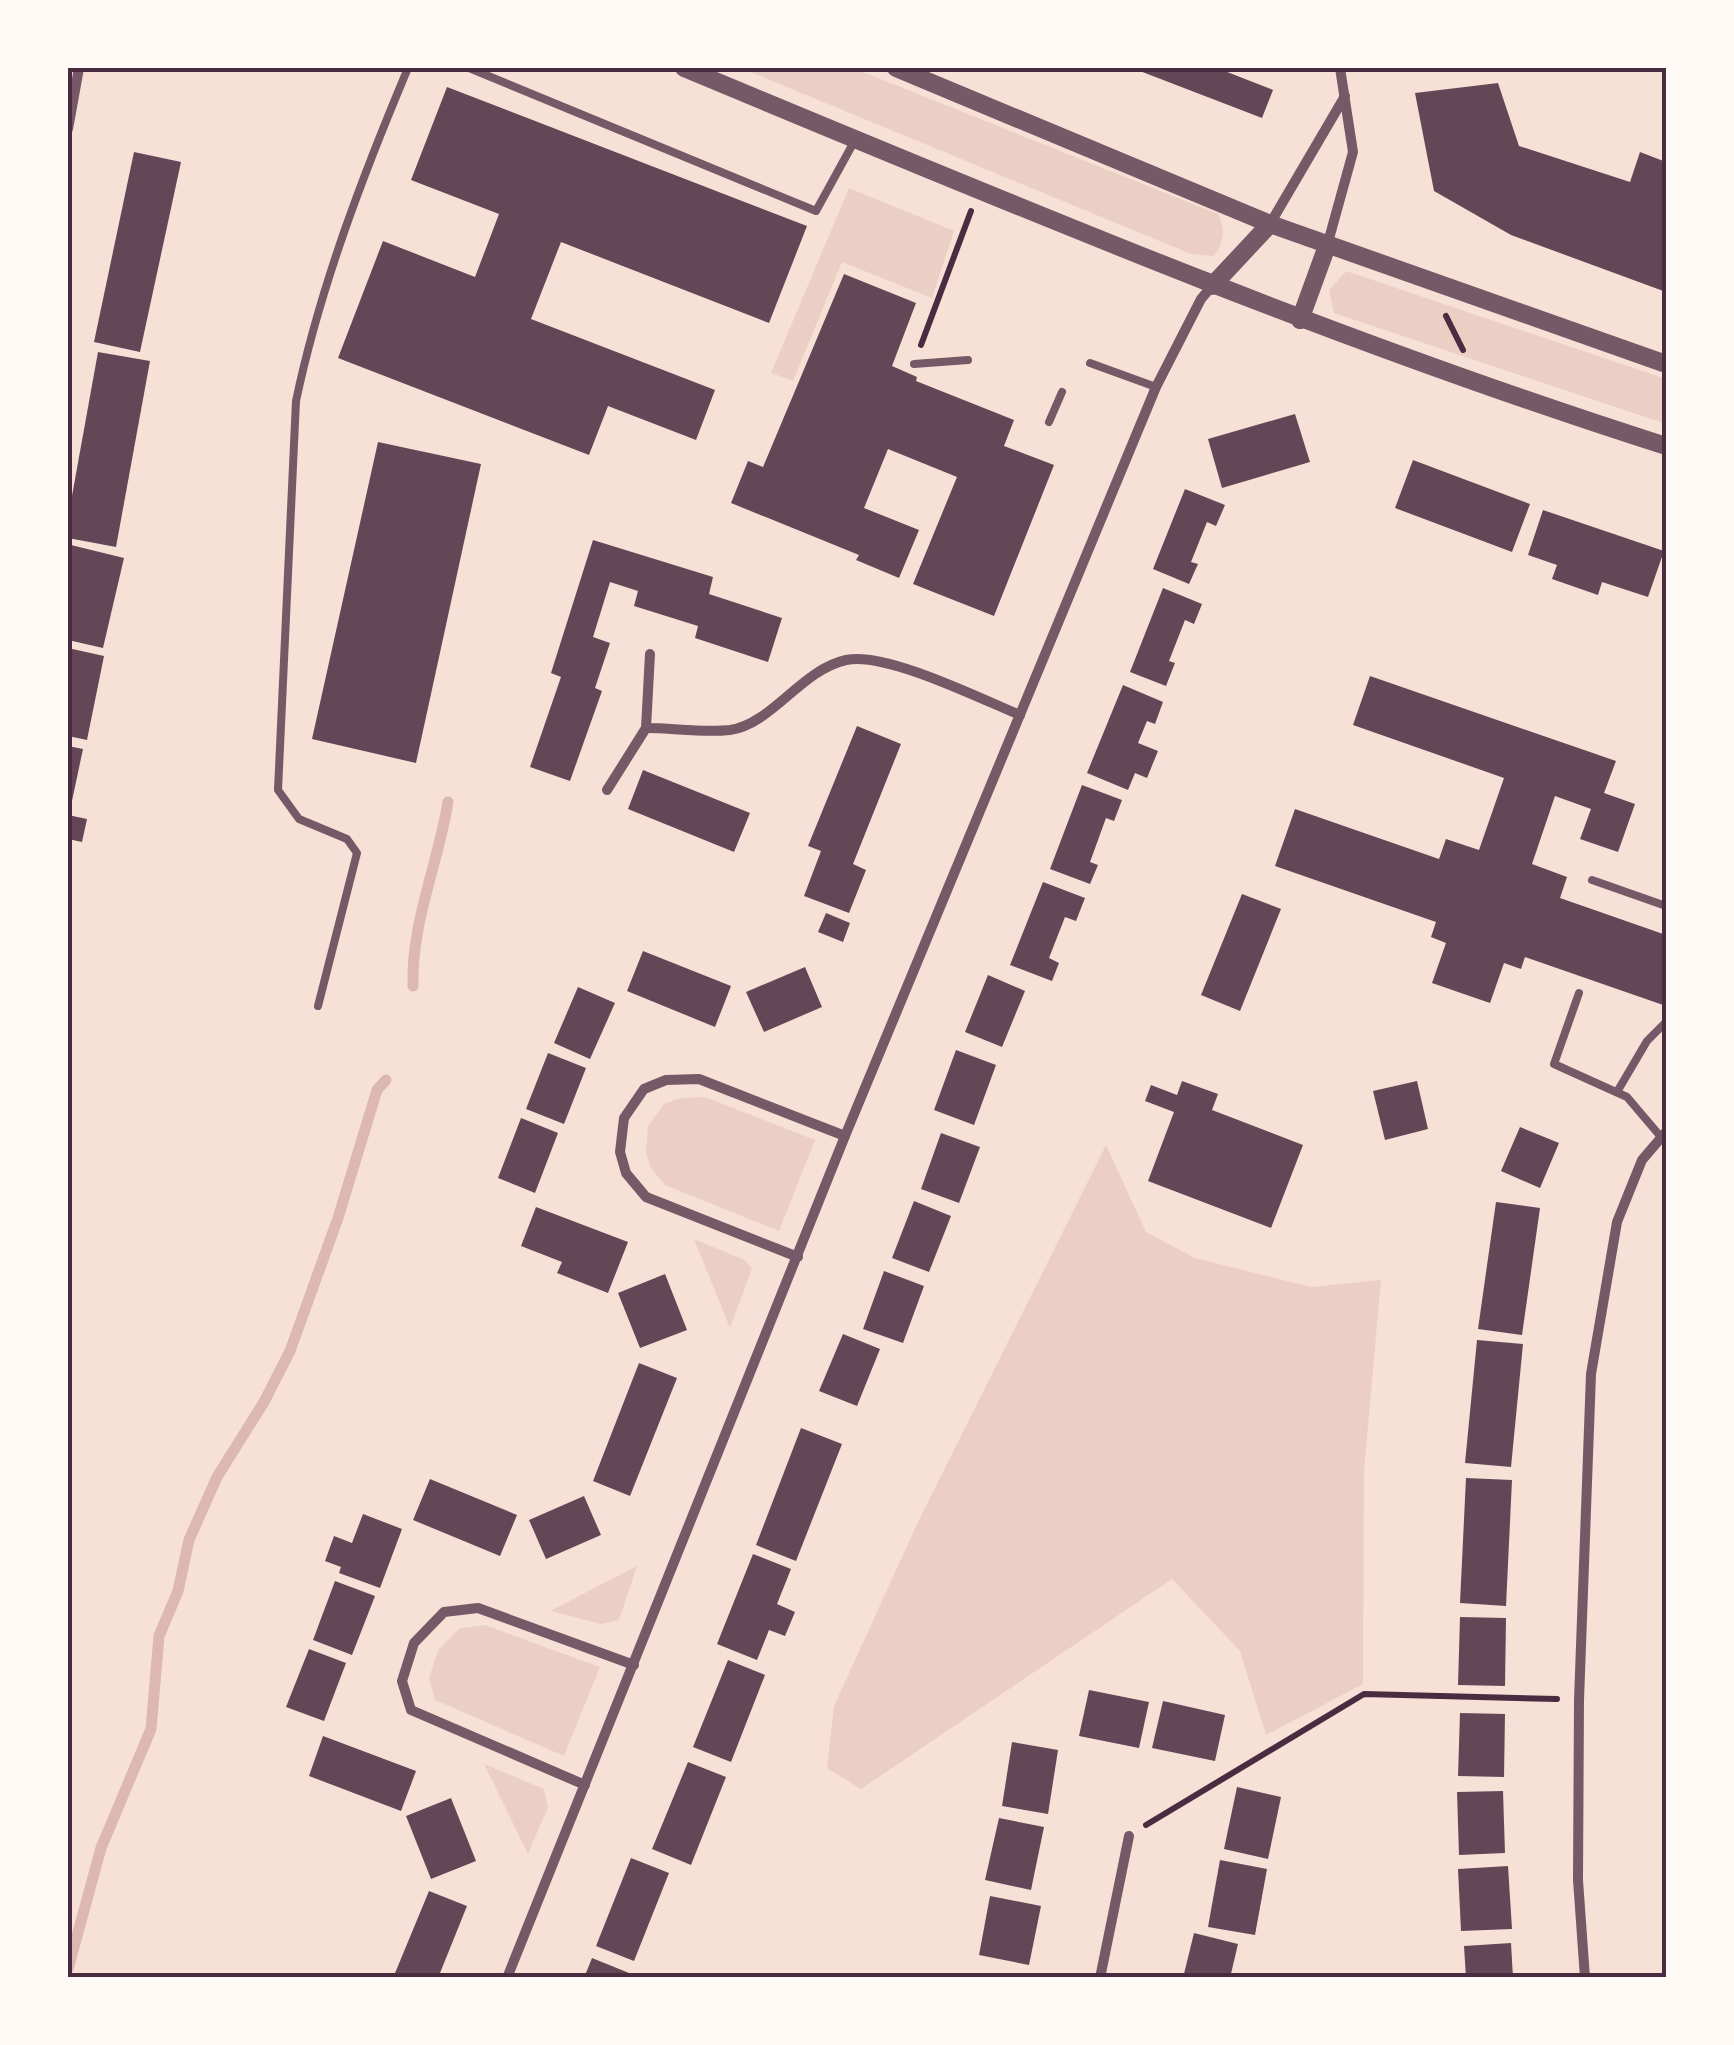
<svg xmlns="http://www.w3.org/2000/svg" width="1734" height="2045" viewBox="0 0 1734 2045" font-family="'IBM Plex Serif',serif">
	<rect width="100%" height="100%" fill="#f7e1d7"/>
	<g fill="#ebcfc5">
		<path d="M741 68H853L1218 214C1226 231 1224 240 1214 256L1191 254Z"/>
		<path d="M849 188 954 231 932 298 842 262 793 381 771 373Z"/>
		<path d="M1346 271 1666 379V424L1334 313 1329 290Z"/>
		<path d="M705 1097 815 1140 779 1231 665 1185 650 1167 646 1151 648 1126 664 1104 680 1098Z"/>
		<path d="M1106 1145 1146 1232 1195 1258 1311 1287 1381 1280 1364 1471 1363 1684 1266 1735 1240 1651 1172 1579 861 1789 827 1768 834 1706 917 1524Z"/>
		<path d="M694 1239 745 1260 752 1269 730 1328Z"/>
		<path d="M637 1566 619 1620 601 1624 550 1611Z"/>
		<path d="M485 1625 600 1667 564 1756 435 1700 429 1678 438 1650 460 1628Z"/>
		<path d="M484 1764 544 1789 548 1807 528 1854Z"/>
	</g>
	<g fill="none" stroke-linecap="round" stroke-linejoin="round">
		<g stroke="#dcb8b0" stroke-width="11">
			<path d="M413 986C411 924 438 864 448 802"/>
			<path d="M68 1969 101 1848 151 1729 159 1636 178 1591 189 1540 217 1477 264 1402 290 1351 338 1218 377 1090 386 1080"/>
		</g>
	</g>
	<g fill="#644757">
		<path d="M1132 68H1217L1273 90 1262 118Z"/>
		<path d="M1498 83 1519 146 1630 182 1640 152 1666 162V292L1511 235 1434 191 1415 93Z"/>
		<path d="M447 87 807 226 769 323 561 242 531 319 715 390 696 440 608 406 589 455 338 358 383 241 475 277 499 214 411 180Z"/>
		<path d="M134 152 181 162 140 352 94 342Z"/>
		<path d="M844 274 916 303 892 366 917 377 916 381 1014 420 1004 446 1054 465 994 616 913 584 957 477 888 449 864 508 919 530 899 578 856 560 859 555 731 503 748 461 763 467Z"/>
		<path d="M98 352 150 361 116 547 68 538V518Z"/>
		<path d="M1295 414 1310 462 1222 488 1208 439Z"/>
		<path d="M378 442 481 464 416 763 312 739Z"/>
		<path d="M1413 460 1530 504 1512 552 1395 508Z"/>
		<path d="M1185 489 1225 505 1216 526 1207 522 1191 562 1198 564 1189 584 1153 569Z"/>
		<path d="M1543 510 1664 551 1648 597 1602 582 1598 595 1552 579 1557 565 1528 555Z"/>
		<path d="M593 540 713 577 709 594 782 618 768 662 695 638 698 626 634 606 638 591 610 582 593 637 610 643 595 688 602 691 570 781 530 767 561 677 551 673Z"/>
		<path d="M71 545 124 558 103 648 68 640V559Z"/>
		<path d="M1163 588 1202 604 1194 624 1185 620 1169 661 1175 663 1166 686 1130 672Z"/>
		<path d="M68 648 104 656 87 740 68 736Z"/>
		<path d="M1370 676 1616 761 1604 793 1635 804 1618 852 1580 839 1591 809 1555 796 1532 864 1567 877 1560 898 1666 935V1006L1525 957 1521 969 1504 963 1490 1003 1432 983 1446 943 1431 937 1436 922 1275 866 1295 809 1439 859 1446 839 1479 850 1504 778 1353 725Z"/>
		<path d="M1123 685 1163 702 1155 724 1147 721 1138 743 1158 751 1147 778 1135 773 1128 790 1087 773Z"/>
		<path d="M857 726 901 744 853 864 866 870 849 913 804 896 821 851 808 846Z"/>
		<path d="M68 746 83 749 69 815 68 814Z"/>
		<path d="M643 770 750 813 734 852 628 809Z"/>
		<path d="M1082 785 1122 800 1114 821 1106 818 1090 862 1098 865 1090 884 1050 869Z"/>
		<path d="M68 815 87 819 82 842 68 839Z"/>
		<path d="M1043 882 1085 898 1076 921 1065 917 1049 958 1059 963 1052 981 1010 965Z"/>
		<path d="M1242 894 1281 909 1240 1011 1201 995Z"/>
		<path d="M826 913 850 923 843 942 818 932Z"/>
		<path d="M643 951 731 986 715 1027 627 991Z"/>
		<path d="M805 967 822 1007 764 1032 746 992Z"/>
		<path d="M988 975 1025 991 1002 1047 965 1032Z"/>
		<path d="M578 987 615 1003 590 1059 554 1043Z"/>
		<path d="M956 1050 996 1065 974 1125 934 1110Z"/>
		<path d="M548 1053 586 1068 564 1124 526 1109Z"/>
		<path d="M1182 1081 1218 1094 1212 1110 1303 1145 1271 1228 1148 1181 1174 1112 1145 1101 1151 1085 1177 1095Z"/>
		<path d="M1417 1081 1428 1129 1385 1140 1373 1091Z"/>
		<path d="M521 1118 558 1133 535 1193 498 1178Z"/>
		<path d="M1520 1127 1559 1143 1540 1188 1501 1171Z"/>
		<path d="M941 1133 980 1147 959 1203 921 1189Z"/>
		<path d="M914 1201 951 1216 929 1272 892 1258Z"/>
		<path d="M1496 1202 1540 1208 1522 1335 1478 1329Z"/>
		<path d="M536 1207 628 1242 608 1293 557 1273 562 1262 521 1246Z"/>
		<path d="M884 1271 924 1286 903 1343 863 1329Z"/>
		<path d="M665 1274 687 1330 640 1348 618 1293Z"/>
		<path d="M843 1334 880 1349 857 1406 819 1391Z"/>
		<path d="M1477 1340 1523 1344 1511 1467 1465 1463Z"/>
		<path d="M639 1363 677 1378 630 1496 593 1481Z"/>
		<path d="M801 1428 842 1444 796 1561 756 1545Z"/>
		<path d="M1466 1478 1512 1480 1506 1606 1460 1603Z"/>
		<path d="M430 1479 517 1515 500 1556 413 1520Z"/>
		<path d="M584 1496 601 1535 546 1559 529 1520Z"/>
		<path d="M363 1514 402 1529 380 1588 339 1573 341 1567 325 1561 334 1536 352 1543Z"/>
		<path d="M753 1554 791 1569 777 1604 795 1612 785 1636 769 1630 757 1660 717 1644Z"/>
		<path d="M335 1581 375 1596 352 1655 313 1640Z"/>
		<path d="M1460 1617 1506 1618 1505 1686 1458 1685Z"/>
		<path d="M309 1649 346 1663 324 1721 286 1707Z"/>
		<path d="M728 1660 765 1675 731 1762 693 1747Z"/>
		<path d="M1089 1690 1149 1702 1139 1748 1079 1736Z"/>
		<path d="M1163 1701 1225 1715 1215 1761 1152 1748Z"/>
		<path d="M1460 1713 1505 1714 1504 1777 1458 1776Z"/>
		<path d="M323 1736 416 1771 401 1811 309 1776Z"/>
		<path d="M1012 1742 1058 1750 1048 1814 1002 1806Z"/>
		<path d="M688 1762 726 1777 691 1865 652 1849Z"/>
		<path d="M1237 1787 1281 1797 1268 1859 1224 1849Z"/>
		<path d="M1503 1791 1505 1853 1459 1855 1457 1792Z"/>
		<path d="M451 1798 476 1861 431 1879 406 1816Z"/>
		<path d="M999 1818 1044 1827 1031 1890 985 1880Z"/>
		<path d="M631 1858 669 1873 634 1961 596 1946Z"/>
		<path d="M1220 1860 1267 1869 1255 1935 1208 1927Z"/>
		<path d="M1508 1866 1512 1929 1461 1931 1458 1869Z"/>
		<path d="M429 1891 467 1906 438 1978H393Z"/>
		<path d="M990 1896 1041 1906 1029 1965 979 1955Z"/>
		<path d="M1194 1933 1238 1944 1230 1978H1183Z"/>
		<path d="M1511 1943 1513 1978H1466L1464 1946Z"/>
		<path d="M592 1958 629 1973 628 1978H584Z"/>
	</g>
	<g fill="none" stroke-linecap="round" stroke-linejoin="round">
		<g stroke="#4a2c40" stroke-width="6">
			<path d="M1446 316 1463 350"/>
			<path d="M921 345 971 211"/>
			<path d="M1146 1825 1364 1694 1557 1699"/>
		</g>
		<g stroke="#755966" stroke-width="8">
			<path d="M469 68 816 211 855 140"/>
			<path d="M1090 363 1156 387"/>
			<path d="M914 364 968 360"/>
			<path d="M1049 422 1062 392"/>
			<path d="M1592 880 1666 906"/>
			<path d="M1579 993 1554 1064 1627 1097 1661 1137"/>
			<path d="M318 1006 357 853 347 839 299 819 278 790 296 401C320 287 363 175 408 68"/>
			<path d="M1617 1092 1647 1041 1666 1022"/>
		</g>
		<g stroke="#755966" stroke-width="10">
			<path d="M68 129 79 68"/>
			<path d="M1270 224 1345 96"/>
			<path d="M1327 246 1353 152 1340 68"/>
			<path d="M650 654 646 728C673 728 703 733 730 730 772 724 801 670 846 660 885 651 981 699 1020 715"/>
			<path d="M607 790 646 728"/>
			<path d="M798 1257 646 1197 626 1173 620 1152 624 1118 644 1089 666 1080 699 1079 845 1136"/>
			<path d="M585 1785 411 1710 402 1681 414 1643 444 1612 478 1608 634 1665"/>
			<path d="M507 1978 845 1136 1156 387 1201 299 1212 286"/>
			<path d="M1100 1978 1129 1836"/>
			<path d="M1585 1978 1578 1880 1579 1700 1591 1374 1617 1222 1642 1160 1666 1132"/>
		</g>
		<g stroke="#755966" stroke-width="18">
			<path d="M684 68C1009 203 1330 339 1666 446"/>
			<path d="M896 68 1270 224 1666 364"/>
			<path d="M1212 286 1270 224"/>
			<path d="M1300 320 1327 246"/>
		</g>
	</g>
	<rect width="1734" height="2045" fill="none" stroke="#fffaf5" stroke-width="140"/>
	<rect x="70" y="70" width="1594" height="1905" fill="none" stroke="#4a2c40" stroke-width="4"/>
</svg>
